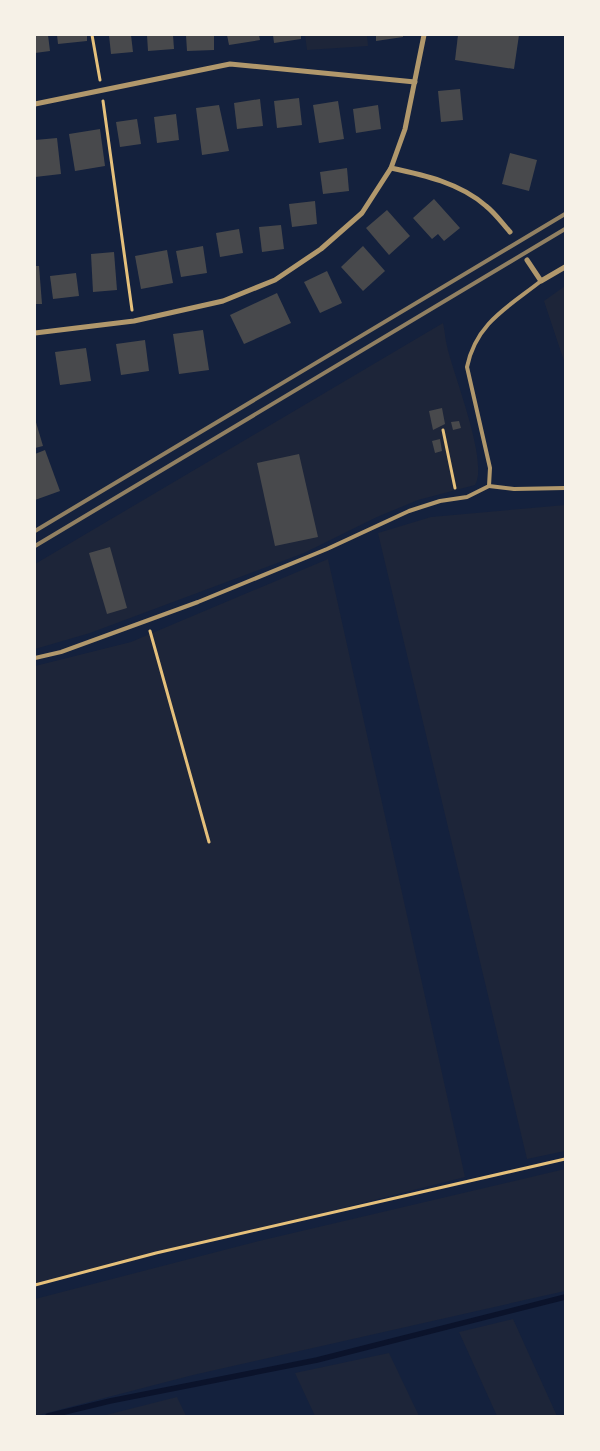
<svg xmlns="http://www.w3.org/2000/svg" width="600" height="1451" viewBox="0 0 600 1451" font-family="Helvetica,sans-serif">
	<rect width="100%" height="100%" fill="#14213d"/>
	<g fill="#1d2539">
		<path d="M305 35H367L368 46 307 50Z"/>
		<path d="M565 286V364L544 301Z"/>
		<path d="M443 323C445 331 445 339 447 346 453 374 489 462 475 485L418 500 377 517 304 553 90 633 35 649V564Z"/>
		<path d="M565 505V1151L527 1159 378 533 431 517Z"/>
		<path d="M328 559 465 1177 35 1286V666L131 642Z"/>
		<path d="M565 1169V1291L193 1375 35 1416V1299L259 1241Z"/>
		<path d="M513 1319 557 1416H497L459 1332Z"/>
		<path d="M389 1353 419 1416H315L295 1373Z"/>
		<path d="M177 1397 186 1416H102Z"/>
	</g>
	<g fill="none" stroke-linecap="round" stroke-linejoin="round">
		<path stroke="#0b132b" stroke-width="5.5" d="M48 1416 110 1401 317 1360 565 1297"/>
	</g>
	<g fill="#48494c">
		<path d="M35 35H48L50 51 35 53Z"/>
		<path d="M57 35H87V41L58 44Z"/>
		<path d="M109 35H131L133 52 111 54Z"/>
		<path d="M147 35H173L174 49 148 51Z"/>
		<path d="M186 35H214V50L187 51Z"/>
		<path d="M227 35H259L260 40 229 45Z"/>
		<path d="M273 35H301V39L274 43Z"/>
		<path d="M376 35H403V37L376 41Z"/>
		<path d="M458 35H519L514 69 455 60Z"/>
		<path d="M460 89 463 120 441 122 438 91Z"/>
		<path d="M299 98 302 125 277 128 274 101Z"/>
		<path d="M260 99 263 126 237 129 234 103Z"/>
		<path d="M338 101 344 139 319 143 313 105Z"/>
		<path d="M219 105 229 151 202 155 196 108Z"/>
		<path d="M378 105 381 129 356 133 353 109Z"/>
		<path d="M176 114 179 140 157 143 154 117Z"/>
		<path d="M137 119 141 144 120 147 116 122Z"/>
		<path d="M100 129 105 166 75 171 69 134Z"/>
		<path d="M57 138 61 174 35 177V140Z"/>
		<path d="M510 153 537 160 529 191 502 184Z"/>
		<path d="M347 168 349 191 323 194 320 172Z"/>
		<path d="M434 199 460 228 444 241 438 234 432 239 413 218Z"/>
		<path d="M315 201 317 224 292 227 289 204Z"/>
		<path d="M387 210 410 236 389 255 366 228Z"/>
		<path d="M281 225 284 249 262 252 259 227Z"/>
		<path d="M239 229 243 253 220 257 216 233Z"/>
		<path d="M203 246 207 273 181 277 176 251Z"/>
		<path d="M363 246 385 271 363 291 341 267Z"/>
		<path d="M167 250 173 283 141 289 135 256Z"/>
		<path d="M114 252 117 290 93 292 91 254Z"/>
		<path d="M35 266H39L42 304H35Z"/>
		<path d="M327 271 342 303 320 313 304 282Z"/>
		<path d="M76 273 79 296 53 299 50 276Z"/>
		<path d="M277 293 291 323 244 344 230 315Z"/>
		<path d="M203 330 209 370 179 374 173 334Z"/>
		<path d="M145 340 149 371 121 375 116 344Z"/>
		<path d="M86 348 91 381 60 385 55 352Z"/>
		<path d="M442 408 445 424 433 430 429 411Z"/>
		<path d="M35 419 43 446 35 448Z"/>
		<path d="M459 421 461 428 453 430 451 422Z"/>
		<path d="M440 439 442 451 435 453 432 441Z"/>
		<path d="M45 450 60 491 35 500V454Z"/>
		<path d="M299 454 318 537 275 546 257 463Z"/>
		<path d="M110 547 127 608 107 614 89 553Z"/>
	</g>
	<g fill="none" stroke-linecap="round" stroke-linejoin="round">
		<g stroke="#e5c07b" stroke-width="3">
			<path d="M92 35 100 80"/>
			<path d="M103 101 132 310"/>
			<path d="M443 430 455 488"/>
			<path d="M150 631 209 842"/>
			<path d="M35 1285 156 1253 565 1159"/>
		</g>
		<g stroke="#b1986c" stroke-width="4">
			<path d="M489 486 514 489 565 488"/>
			<path d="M35 658 61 652 198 602 327 549 409 511 440 501 467 497 489 486 490 468 467 367C476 323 508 307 541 281"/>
		</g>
		<g stroke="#b1986c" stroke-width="5">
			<path d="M35 104 230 64 415 82"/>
			<path d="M391 168C424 175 460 183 486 206 495 213 502 223 510 232"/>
			<path d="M527 260 541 281 565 267"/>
			<path d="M35 333 134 321 223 301 275 280 321 249 362 213 391 168 405 129 424 35"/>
		</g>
		<g stroke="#918062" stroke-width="4">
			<path d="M35 531 565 214"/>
			<path d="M35 546 565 229"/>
		</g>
	</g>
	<rect width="600" height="1451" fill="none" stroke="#f6f1e7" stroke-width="72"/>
</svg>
